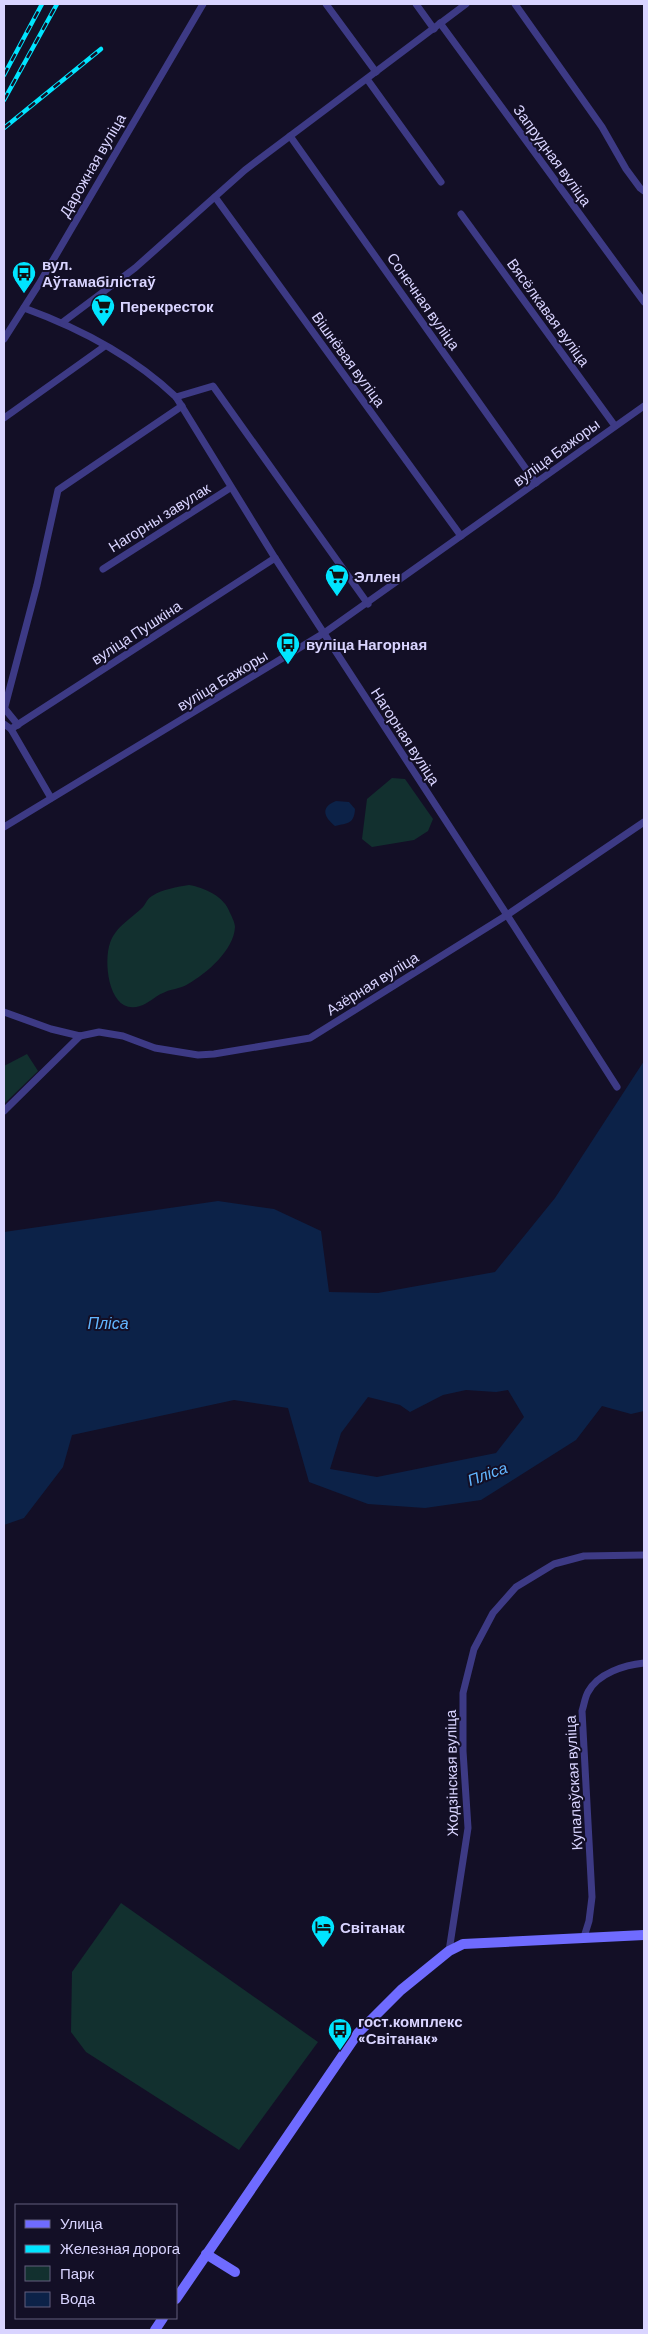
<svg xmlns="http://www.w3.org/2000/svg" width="648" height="2334" viewBox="0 0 648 2334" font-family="Barlow,sans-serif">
	<rect width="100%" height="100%" fill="#130f26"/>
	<g fill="#12302f">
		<path d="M392 778 405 779 433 819 428 831 414 840 372 847 362 839 367 799Z"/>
		<path d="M189 885C205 888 224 896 230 913 232 917 235 923 235 927 234 950 206 974 188 984 180 989 170 989 163 993 155 996 148 1004 140 1006 109 1016 103 963 110 943 116 926 131 919 143 907 146 903 148 898 152 896 163 889 177 887 189 885Z"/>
		<path d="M27 1054 38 1071 4 1104V1066Z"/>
		<path d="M121 1903 318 2042 239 2150 86 2052 71 2032 72 1972Z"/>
	</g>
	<g fill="#0c2248" fill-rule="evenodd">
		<path d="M336 801 349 802 355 809C354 824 348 823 335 826 324 817 320 807 336 801Z"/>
		<path d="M644 1061V1411L631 1414 602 1406 576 1440 481 1500 425 1508 368 1504 309 1482 288 1408 234 1400 72 1435 63 1467 24 1518 4 1525V1232L218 1201 274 1209 321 1231 329 1292 378 1293 495 1272 555 1198ZM466 1390 496 1392 508 1390 524 1417 496 1453 377 1477 330 1469 341 1433 368 1397 400 1405 410 1412 443 1395Z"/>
	</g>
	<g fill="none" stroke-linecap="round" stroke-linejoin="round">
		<g stroke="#3d3a85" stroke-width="7">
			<path d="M326 4 376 72"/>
			<path d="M416 4 434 29"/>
			<path d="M515 4 602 127 626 169 640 188 644 191"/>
			<path d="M440 23 644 302"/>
			<path d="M367 79 441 182"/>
			<path d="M290 136 536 483"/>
			<path d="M215 197 461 536"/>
			<path d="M461 214 615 426"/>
			<path d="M24 308C79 328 134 357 176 397L275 558 507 915 617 1087"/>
			<path d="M63 322 135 268 245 170 466 4"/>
			<path d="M4 339 39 284 203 4"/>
			<path d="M176 397 213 386 368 604"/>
			<path d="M4 418 105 346"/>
			<path d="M103 569 230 488"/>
			<path d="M5 709 18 725"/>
			<path d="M4 710 37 585 58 490 182 406"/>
			<path d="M4 724 11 729 51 798"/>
			<path d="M11 729 275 558"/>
			<path d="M4 827 324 633 644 406"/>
			<path d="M4 1012 51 1029 80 1036 99 1032 123 1036 155 1048 198 1055 214 1054 310 1038 507 915 644 822"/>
			<path d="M4 1111 80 1036"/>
			<path d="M584 1937 589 1921 592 1897 582 1711C584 1705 585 1697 588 1692 598 1673 625 1665 644 1663"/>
			<path d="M449 1951 468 1828 463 1751V1693L474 1649 493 1613 516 1587 554 1564 584 1556 644 1555"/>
		</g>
		<g stroke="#6f6bff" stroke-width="10">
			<path d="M206 2254 235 2272"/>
			<path d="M176 2299 358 2033 401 1990 449 1951 463 1944 644 1935"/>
			<path d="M155 2330 163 2318"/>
		</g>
		<g stroke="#00e5ff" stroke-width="4.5">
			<g id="rail">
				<path d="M4 75 42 4"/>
				<path d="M4 100 57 4"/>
				<path d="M4 128 101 49"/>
			</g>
		</g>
		<use href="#rail" stroke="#130f26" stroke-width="2.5" stroke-dasharray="8" stroke-linecap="butt"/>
	</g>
	<defs>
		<g id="bus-pin" transform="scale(1.25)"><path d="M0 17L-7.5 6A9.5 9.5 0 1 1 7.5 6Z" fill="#00e5ff" stroke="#130f26"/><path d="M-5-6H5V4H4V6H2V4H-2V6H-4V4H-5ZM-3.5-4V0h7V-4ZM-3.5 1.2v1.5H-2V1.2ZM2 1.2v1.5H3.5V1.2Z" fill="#111"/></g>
		<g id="supermarket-pin" transform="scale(1.25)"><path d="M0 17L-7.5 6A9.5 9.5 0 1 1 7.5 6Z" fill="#00e5ff" stroke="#130f26"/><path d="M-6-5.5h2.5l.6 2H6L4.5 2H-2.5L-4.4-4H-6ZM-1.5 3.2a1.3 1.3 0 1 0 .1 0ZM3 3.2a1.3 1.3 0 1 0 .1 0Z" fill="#111"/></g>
		<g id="hotel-pin" transform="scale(1.25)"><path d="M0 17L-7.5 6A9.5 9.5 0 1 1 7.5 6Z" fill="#00e5ff" stroke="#130f26"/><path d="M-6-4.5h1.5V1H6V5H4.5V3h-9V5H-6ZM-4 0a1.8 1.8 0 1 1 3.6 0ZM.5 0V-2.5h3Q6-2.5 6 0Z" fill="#111"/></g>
	</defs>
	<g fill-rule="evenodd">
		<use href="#bus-pin" x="24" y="273"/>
		<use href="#supermarket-pin" x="103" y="306"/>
		<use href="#supermarket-pin" x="337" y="576"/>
		<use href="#bus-pin" x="288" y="644"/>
		<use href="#hotel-pin" x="323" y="1927"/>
		<use href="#bus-pin" x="340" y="2030"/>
	</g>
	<g text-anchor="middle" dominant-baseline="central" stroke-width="4" stroke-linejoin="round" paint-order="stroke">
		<g font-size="15" fill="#d9d4ff" stroke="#130f26">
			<text transform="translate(553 155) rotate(54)">Запрудная вуліца</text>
			<text transform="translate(92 165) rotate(-60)">Дарожная вуліца</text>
			<text transform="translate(424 301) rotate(55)">Сонечная вуліца</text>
			<text transform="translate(549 312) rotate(54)">Вясёлкавая вуліца</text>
			<text transform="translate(349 359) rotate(54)">Вішнёвая вуліца</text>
			<text transform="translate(556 452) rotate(-36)">вуліца Бажоры</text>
			<text transform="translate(159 517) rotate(-32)">Нагорны завулак</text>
			<text transform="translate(136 632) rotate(-33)">вуліца Пушкіна</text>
			<text transform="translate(222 680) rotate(-31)">вуліца Бажоры</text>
			<text transform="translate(406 736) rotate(57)">Нагорная вуліца</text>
			<text transform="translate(372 983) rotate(-32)">Азёрная вуліца</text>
			<text transform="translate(451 1773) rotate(-91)">Жодзінская вуліца</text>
			<text transform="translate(573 1783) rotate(-93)">Купалаўская вуліца</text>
		</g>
		<g font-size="15" font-weight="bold" fill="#d9d4ff" stroke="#130f26" text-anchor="start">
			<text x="42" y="264">вул.<tspan x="42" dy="17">Аўтамабілістаў</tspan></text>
			<text x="120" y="306">Перекресток</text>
			<text x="354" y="576">Эллен</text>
			<text x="306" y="644">вуліца Нагорная</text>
			<text x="340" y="1927">Світанак</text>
			<text x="358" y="2021">гост.комплекс<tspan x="358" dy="17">«Світанак»</tspan></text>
		</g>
		<g font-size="16" font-style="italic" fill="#62b6ff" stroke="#130f26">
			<text x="108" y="1322">Пліса</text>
			<text transform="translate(487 1473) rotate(-20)">Пліса</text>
		</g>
	</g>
	<rect width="648" height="2334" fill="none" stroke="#d9d4ff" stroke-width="10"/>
	<rect x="15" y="2204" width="162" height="115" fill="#130f26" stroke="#625e7d"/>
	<rect x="25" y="2220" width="25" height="8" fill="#6f6bff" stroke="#625e7d"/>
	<text x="60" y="2229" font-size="15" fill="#d9d4ff">Улица</text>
	<rect x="25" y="2245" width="25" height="8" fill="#00e5ff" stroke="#625e7d"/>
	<text x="60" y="2254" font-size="15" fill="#d9d4ff">Железная дорога</text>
	<rect x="25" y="2266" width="25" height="15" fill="#12302f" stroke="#625e7d"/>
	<text x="60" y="2279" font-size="15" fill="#d9d4ff">Парк</text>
	<rect x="25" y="2292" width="25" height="15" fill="#0c2248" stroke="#625e7d"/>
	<text x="60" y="2304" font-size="15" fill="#d9d4ff">Вода</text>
</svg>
